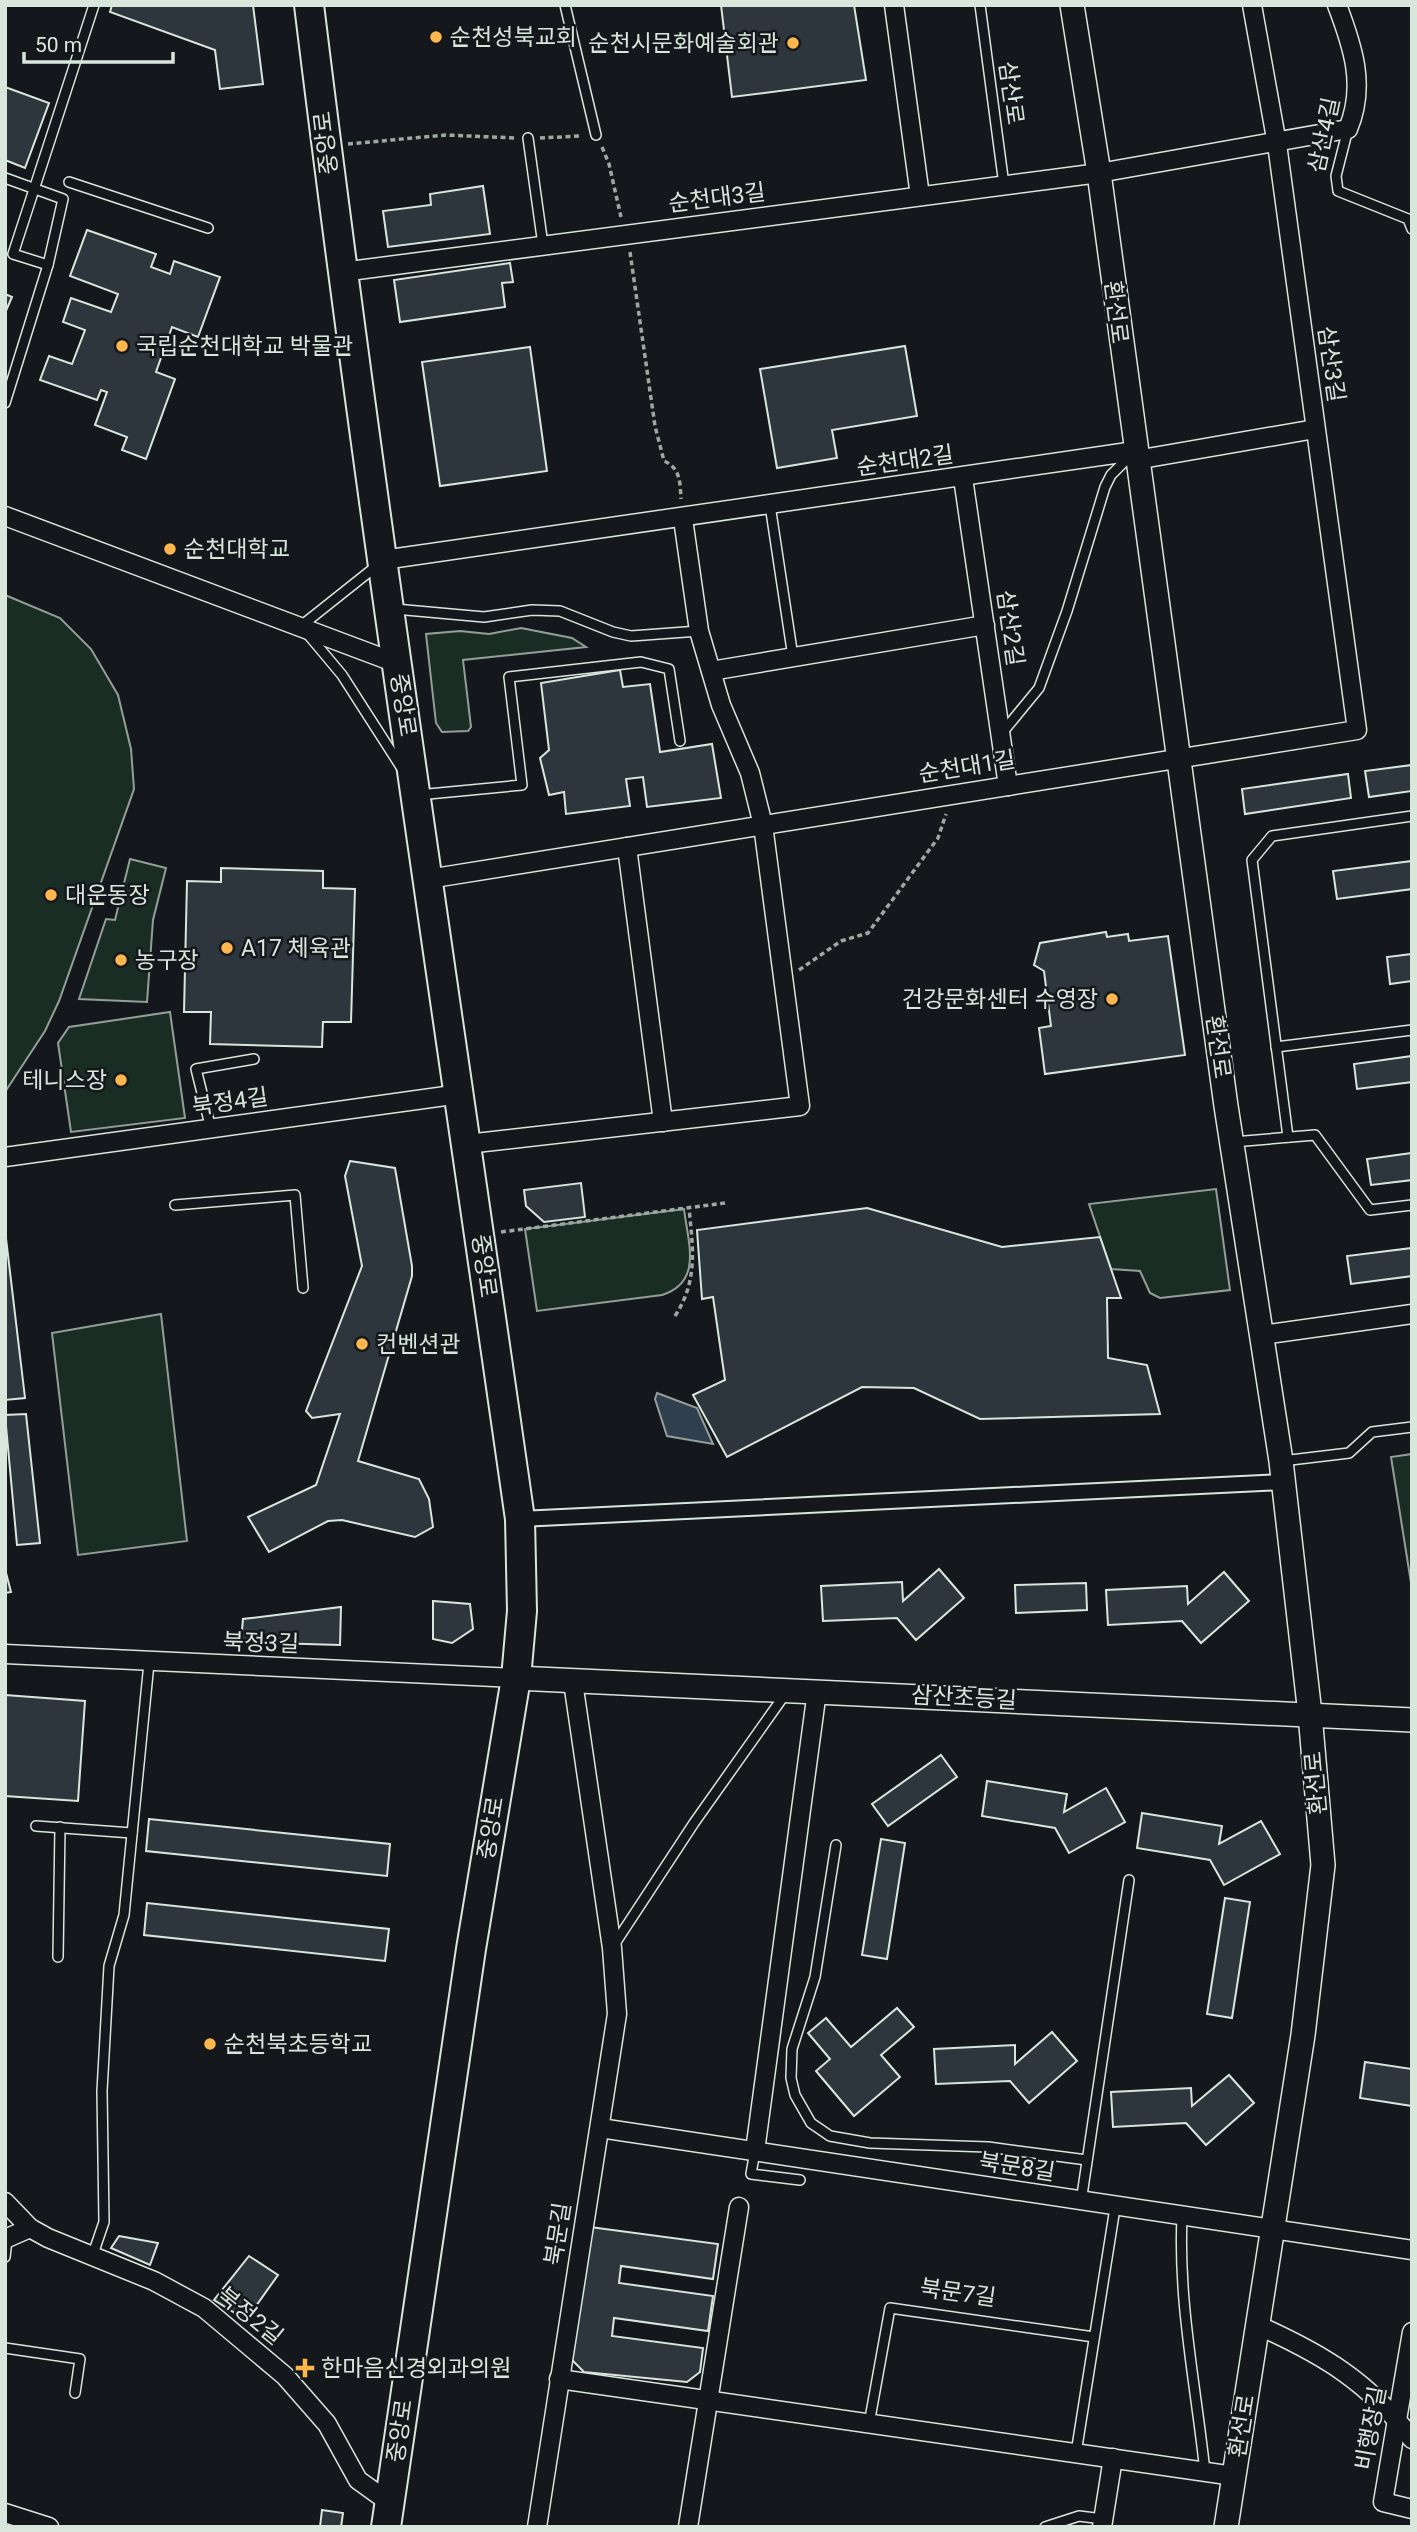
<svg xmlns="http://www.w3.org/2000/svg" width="1417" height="2532" viewBox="0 0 1417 2532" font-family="Roboto,'Noto Sans KR',sans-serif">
	<rect width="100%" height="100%" fill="#14181c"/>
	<g fill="#1a2d24" stroke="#939e99" stroke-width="2">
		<path d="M5 595 60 618 91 649 118 695 131 749 134 789 59 1001 45 1031 5 1092Z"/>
		<path d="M521 628 572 638 586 647 463 660 471 727 468 731 442 732 436 723 426 634 460 631 489 634Z"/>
		<path d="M130 859 166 868 153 920 147 1002 79 999 106 919 115 920Z"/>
		<path d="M170 1012 185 1118 71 1132 58 1043 69 1027Z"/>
		<path d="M1216 1189 1230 1290 1160 1298 1150 1293 1140 1271 1111 1269 1089 1204Z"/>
		<path d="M684 1209C688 1243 703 1282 662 1295L537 1311 525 1229Z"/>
		<path d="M161 1314 187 1541 78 1555 52 1333Z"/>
		<path d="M1412 1454V1589L1391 1457Z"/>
	</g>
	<path fill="#2f3f4d" stroke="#939e99" stroke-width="2" d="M657 1393 697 1408 713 1444 667 1436 655 1399Z"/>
	<g fill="#2c363c" stroke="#d8e6dc" stroke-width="2">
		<path d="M112 5H253L263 84 220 89 215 50 110 12Z"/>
		<path d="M721 5H854L866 80 732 97Z"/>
		<path d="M5 87 49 103 25 168 5 160Z"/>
		<path d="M483 186 490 234 388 247 383 211 431 205 430 194Z"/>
		<path d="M87 230 156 254 151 267 170 274 174 261 220 277 198 337 172 327 156 372 175 379 146 459 122 450 127 437 95 425 107 392 101 390 97 400 40 380 49 356 72 364 85 330 63 322 71 298 111 312 118 294 70 276Z"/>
		<path d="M510 263 513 282 502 283 505 307 400 322 394 280Z"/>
		<path d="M5 294 12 297 5 313Z"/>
		<path d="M905 346 917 416 832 430 837 458 777 468 760 369Z"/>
		<path d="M530 347 547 471 440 486 422 362Z"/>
		<path d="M620 670 623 687 650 684 660 752 712 744 721 798 647 807 643 777 626 779 630 806 566 814 564 792 549 795 540 758 549 750 541 683Z"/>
		<path d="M1412 765V791L1369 797 1365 771Z"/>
		<path d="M1348 774 1351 798 1245 814 1242 789Z"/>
		<path d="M1412 861V889L1337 899 1333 871Z"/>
		<path d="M221 868 323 871V888L355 889 351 1022H323L322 1047 210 1044 211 1012H184L187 881 221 882Z"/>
		<path d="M1106 932 1107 937 1128 934 1129 941 1168 936 1185 1055 1045 1074 1039 1028 1051 1026 1044 971 1034 965 1040 943Z"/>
		<path d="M1412 954V981L1390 984 1387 957Z"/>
		<path d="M1412 1056V1082L1357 1089 1354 1064Z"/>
		<path d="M1412 1153V1180L1371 1185 1367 1159Z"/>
		<path d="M350 1161 395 1168 412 1266V1276L358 1461 419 1479 429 1499 433 1527 415 1537 342 1520 328 1521 269 1552 248 1517 316 1485 340 1414 312 1418 306 1411 362 1266 345 1176Z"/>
		<path d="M581 1183 585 1217 544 1222 526 1206 524 1190Z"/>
		<path d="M867 1208 1002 1247 1100 1237 1121 1298H1107L1108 1358 1147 1365 1160 1414 980 1419 914 1388 862 1387 727 1457 693 1395 725 1380 713 1297 702 1299 697 1230Z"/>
		<path d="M5 1230 25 1398 5 1400Z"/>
		<path d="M1412 1248V1276L1351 1284 1347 1256Z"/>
		<path d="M26 1414 40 1543 17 1545 5 1415Z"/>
		<path d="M5 1569 11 1592 5 1593Z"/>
		<path d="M939 1569 964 1598 916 1640 897 1618 823 1621 821 1586 902 1582 903 1601Z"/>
		<path d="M1224 1572 1249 1601 1201 1643 1182 1621 1108 1625 1106 1590 1187 1586 1188 1604Z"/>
		<path d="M1086 1583 1087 1610 1016 1613 1015 1585Z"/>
		<path d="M433 1601 470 1604 473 1629 452 1643 433 1639Z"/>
		<path d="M341 1607 340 1645 241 1642 243 1619Z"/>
		<path d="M5 1695 85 1701 78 1801 5 1796Z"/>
		<path d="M941 1755 957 1777 888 1826 872 1804Z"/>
		<path d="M987 1781 1067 1794 1064 1812 1106 1788 1125 1822 1069 1853 1055 1828 982 1816Z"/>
		<path d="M1142 1813 1222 1826 1219 1844 1261 1821 1280 1854 1224 1885 1210 1860 1137 1848Z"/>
		<path d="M149 1819 390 1844 387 1876 146 1851Z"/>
		<path d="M881 1839 905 1843 887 1959 862 1955Z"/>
		<path d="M1225 1898 1250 1902 1232 2018 1207 2014Z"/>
		<path d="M147 1903 389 1929 385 1961 144 1935Z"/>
		<path d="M897 2008 914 2027 881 2055 900 2077 854 2116 816 2071 830 2059 808 2033 826 2018 851 2047Z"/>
		<path d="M1052 2032 1077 2061 1029 2103 1010 2081 936 2084 934 2049 1015 2045V2064Z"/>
		<path d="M1365 2062 1412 2069V2106L1360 2098Z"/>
		<path d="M1229 2075 1254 2103 1206 2145 1186 2123 1113 2127 1111 2092 1191 2088 1192 2106Z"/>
		<path d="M590 2227 718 2244 713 2279 621 2266 619 2283 713 2296 708 2331 614 2318 612 2336 703 2348 700 2372 687 2382 584 2372 572 2360Z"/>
		<path d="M119 2236 158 2243 150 2265 111 2248Z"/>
		<path d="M249 2256 278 2275 246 2320 214 2300Z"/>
		<path d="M322 2510 343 2513 341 2527H320Z"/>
	</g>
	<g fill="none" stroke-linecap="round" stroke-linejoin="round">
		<g stroke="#d8e6dc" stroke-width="12">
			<g id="service">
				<path d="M565 5 596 135"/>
				<path d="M980 5 1004 185"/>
				<path d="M1348 129 1336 176 1338 191 1408 219 1412 229"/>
				<path d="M528 138 543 245"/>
				<path d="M5 178 63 199 48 265 5 403"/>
				<path d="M69 182 208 228"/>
				<path d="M48 265 13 254 94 5"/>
				<path d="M770 505 793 657"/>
				<path d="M379 564 301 626 342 675 401 767"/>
				<path d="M395 609 484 617 532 610 560 611 613 632 631 636 699 631"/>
				<path d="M1002 733 1039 688 1067 611 1105 487 1111 475 1131 455"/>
				<path d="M418 795 522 785 509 677 641 662 669 669 680 741"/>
				<path d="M1276 1047 1412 1030"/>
				<path d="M211 1129 196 1069 254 1059"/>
				<path d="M1288 1137 1252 860 1272 836 1412 816"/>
				<path d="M1233 1142 1315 1135 1370 1210 1412 1205"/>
				<path d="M175 1205 295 1195 303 1288"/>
				<path d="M1282 1461 1349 1453 1372 1432 1412 1427"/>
				<path d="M36 1826 132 1833"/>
				<path d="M836 1845 815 1977 792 2049 791 2078 795 2095 811 2123 830 2136 870 2143 988 2147 1087 2160"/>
				<path d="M614 1945 694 1823 786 1693"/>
				<path d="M58 1957 60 1827"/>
				<path d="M755 2151 751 2174 800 2180"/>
				<path d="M1081 2202 1129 1880"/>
				<path d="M1182 2217C1178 2303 1196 2386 1205 2472"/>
				<path d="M93 2254 104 2222 102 2091 109 1966 124 1915 149 1663"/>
				<path d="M5 2257 7 2240"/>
				<path d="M5 2348 80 2359 75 2393"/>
				<path d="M869 2424 890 2308 1094 2337"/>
				<path d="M1076 2453 1115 2208"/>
				<path d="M1045 2527 1079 2516 1103 2519"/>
			</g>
		</g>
		<g stroke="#d8e6dc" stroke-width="18">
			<path id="pedestrian" d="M520 1519 1283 1482"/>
		</g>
		<g stroke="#d8e6dc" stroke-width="21">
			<g id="minor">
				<path d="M894 5 920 196"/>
				<path d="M342 272 1099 173 1348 129C1366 86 1353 47 1337 5"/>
				<path d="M1136 460 1315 429"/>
				<path d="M963 478 1008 786"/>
				<path d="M5 516 396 663"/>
				<path d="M383 560 1135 451"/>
				<path d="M711 671 985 625"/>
				<path d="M627 847 663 1122"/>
				<path d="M428 879 1357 730 1277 144 1252 5"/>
				<path d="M467 1144 800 1106 763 825 750 773 721 705 699 631 683 519"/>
				<path d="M5 1157 460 1094"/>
				<path d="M1262 1335 1412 1314"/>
				<path d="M5 1654 516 1678"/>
				<path d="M600 2128 1412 2250"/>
				<path d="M755 2151 817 1691"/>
				<path d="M5 2202 30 2228 48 2238 154 2281 204 2308 285 2376 327 2424 358 2480 390 2503"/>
				<path d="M5 2239 30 2228"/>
				<path d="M1257 2325C1322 2354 1368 2381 1412 2439"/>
				<path d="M1412 2332 1383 2502 1412 2509"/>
				<path d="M559 2379 1234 2476"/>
				<path d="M5 2513 49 2527"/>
				<path d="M537 2527 617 2014 612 1948 573 1682"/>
				<path d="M688 2527 739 2207"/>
				<path d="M1102 2527 1113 2458"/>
			</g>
		</g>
		<g stroke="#d8e6dc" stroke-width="26">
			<g id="tertiary">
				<path d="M1072 5 1099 173 1226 1106 1281 1461 1310 1714 1323 1865 1303 2035 1226 2527"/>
				<path d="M516 1678 1412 1720"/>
			</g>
		</g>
		<g stroke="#d8e6dc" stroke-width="32">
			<path id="primary" d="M309 5C371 511 448 1015 520 1519L522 1611 516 1678 471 1949 386 2527"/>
		</g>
		<g stroke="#9da8a2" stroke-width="3.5" stroke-dasharray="5 3.5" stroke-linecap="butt">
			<path d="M540 138 581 136"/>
			<path d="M348 144 446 135 515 138"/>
			<path d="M602 147 609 164 621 217"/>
			<path d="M630 252 655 426 664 461C681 468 680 484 681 499"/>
			<path d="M799 970 841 941 868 933 938 838 946 814"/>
			<path d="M501 1232 725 1203"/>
			<path d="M675 1316C698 1281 693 1249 689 1208"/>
		</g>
		<use href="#service" stroke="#14181c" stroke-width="9"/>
		<use href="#pedestrian" stroke="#14181c" stroke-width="14"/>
		<use href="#minor" stroke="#14181c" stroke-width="18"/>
		<use href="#tertiary" stroke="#14181c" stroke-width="23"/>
		<use href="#primary" stroke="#14181c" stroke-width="28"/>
	</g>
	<g fill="#ffb74d" stroke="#14181c" stroke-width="2.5">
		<circle cx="436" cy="37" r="7"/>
		<circle cx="793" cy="43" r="7"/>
		<circle cx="122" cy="346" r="7"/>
		<circle cx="170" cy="549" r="7"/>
		<circle cx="51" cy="895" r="7"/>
		<circle cx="227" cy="948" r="7"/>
		<circle cx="121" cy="960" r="7"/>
		<circle cx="1112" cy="999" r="7"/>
		<circle cx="121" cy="1080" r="7"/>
		<circle cx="362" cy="1344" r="7"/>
		<circle cx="210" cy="2044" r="7"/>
		<path d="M301.5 2357.5h7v7h7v7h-7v7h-7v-7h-7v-7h7z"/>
	</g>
	<g text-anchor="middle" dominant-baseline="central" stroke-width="5" stroke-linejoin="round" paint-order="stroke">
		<g font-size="23" fill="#d8e6dc" stroke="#14181c" text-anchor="start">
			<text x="450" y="37">순천성북교회</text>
			<text x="779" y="43" text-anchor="end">순천시문화예술회관</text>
			<text x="136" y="346">국립순천대학교 박물관</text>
			<text x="184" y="549">순천대학교</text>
			<text x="65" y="895">대운동장</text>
			<text x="241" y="948">A17 체육관</text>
			<text x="135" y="960">농구장</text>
			<text x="1098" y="999" text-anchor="end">건강문화센터 수영장</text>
			<text x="107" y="1080" text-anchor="end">테니스장</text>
			<text x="376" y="1344">컨벤션관</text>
			<text x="224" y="2044">순천북초등학교</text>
			<text x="321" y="2368">한마음신경외과의원</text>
		</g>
		<g font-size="23" fill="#d8e6dc" stroke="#14181c">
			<text transform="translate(1011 93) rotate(82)">삼산로</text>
			<text transform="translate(1324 135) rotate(-78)">삼산4길</text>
			<text transform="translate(326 143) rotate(-97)">중앙로</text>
			<text transform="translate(717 198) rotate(-7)">순천대3길</text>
			<text transform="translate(1116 312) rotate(83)">환선로</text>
			<text transform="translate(1331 364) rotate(82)">삼산3길</text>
			<text transform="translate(905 461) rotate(-8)">순천대2길</text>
			<text transform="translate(1010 628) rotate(82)">삼산2길</text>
			<text transform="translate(403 705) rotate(81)">중앙로</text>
			<text transform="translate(967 767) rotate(-9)">순천대1길</text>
			<text transform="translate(1218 1047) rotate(82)">환선로</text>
			<text transform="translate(230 1102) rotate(-8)">북정4길</text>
			<text transform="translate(484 1266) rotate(82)">중앙로</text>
			<text transform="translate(261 1643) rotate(2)">북정3길</text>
			<text transform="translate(964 1698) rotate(3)">삼산초등길</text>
			<text transform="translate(1316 1783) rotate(-95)">환선로</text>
			<text transform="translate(491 1828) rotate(-81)">중앙로</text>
			<text transform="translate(1017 2167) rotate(9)">북문8길</text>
			<text transform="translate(558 2234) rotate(-81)">북문길</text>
			<text transform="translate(958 2293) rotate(8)">북문7길</text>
			<text transform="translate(250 2316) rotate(39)">북정2길</text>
			<text transform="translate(1242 2426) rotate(-81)">환선로</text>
			<text transform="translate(1371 2428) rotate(-80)">비행장길</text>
			<text transform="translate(400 2431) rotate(-82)">중앙로</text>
		</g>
	</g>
	<rect width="1417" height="2532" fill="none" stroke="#d8e6dc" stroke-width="14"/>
	<path d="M24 52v10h149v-10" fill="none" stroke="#d8e6dc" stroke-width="3.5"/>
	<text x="35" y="52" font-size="21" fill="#d8e6dc" stroke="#14181c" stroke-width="5" paint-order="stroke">50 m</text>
</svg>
